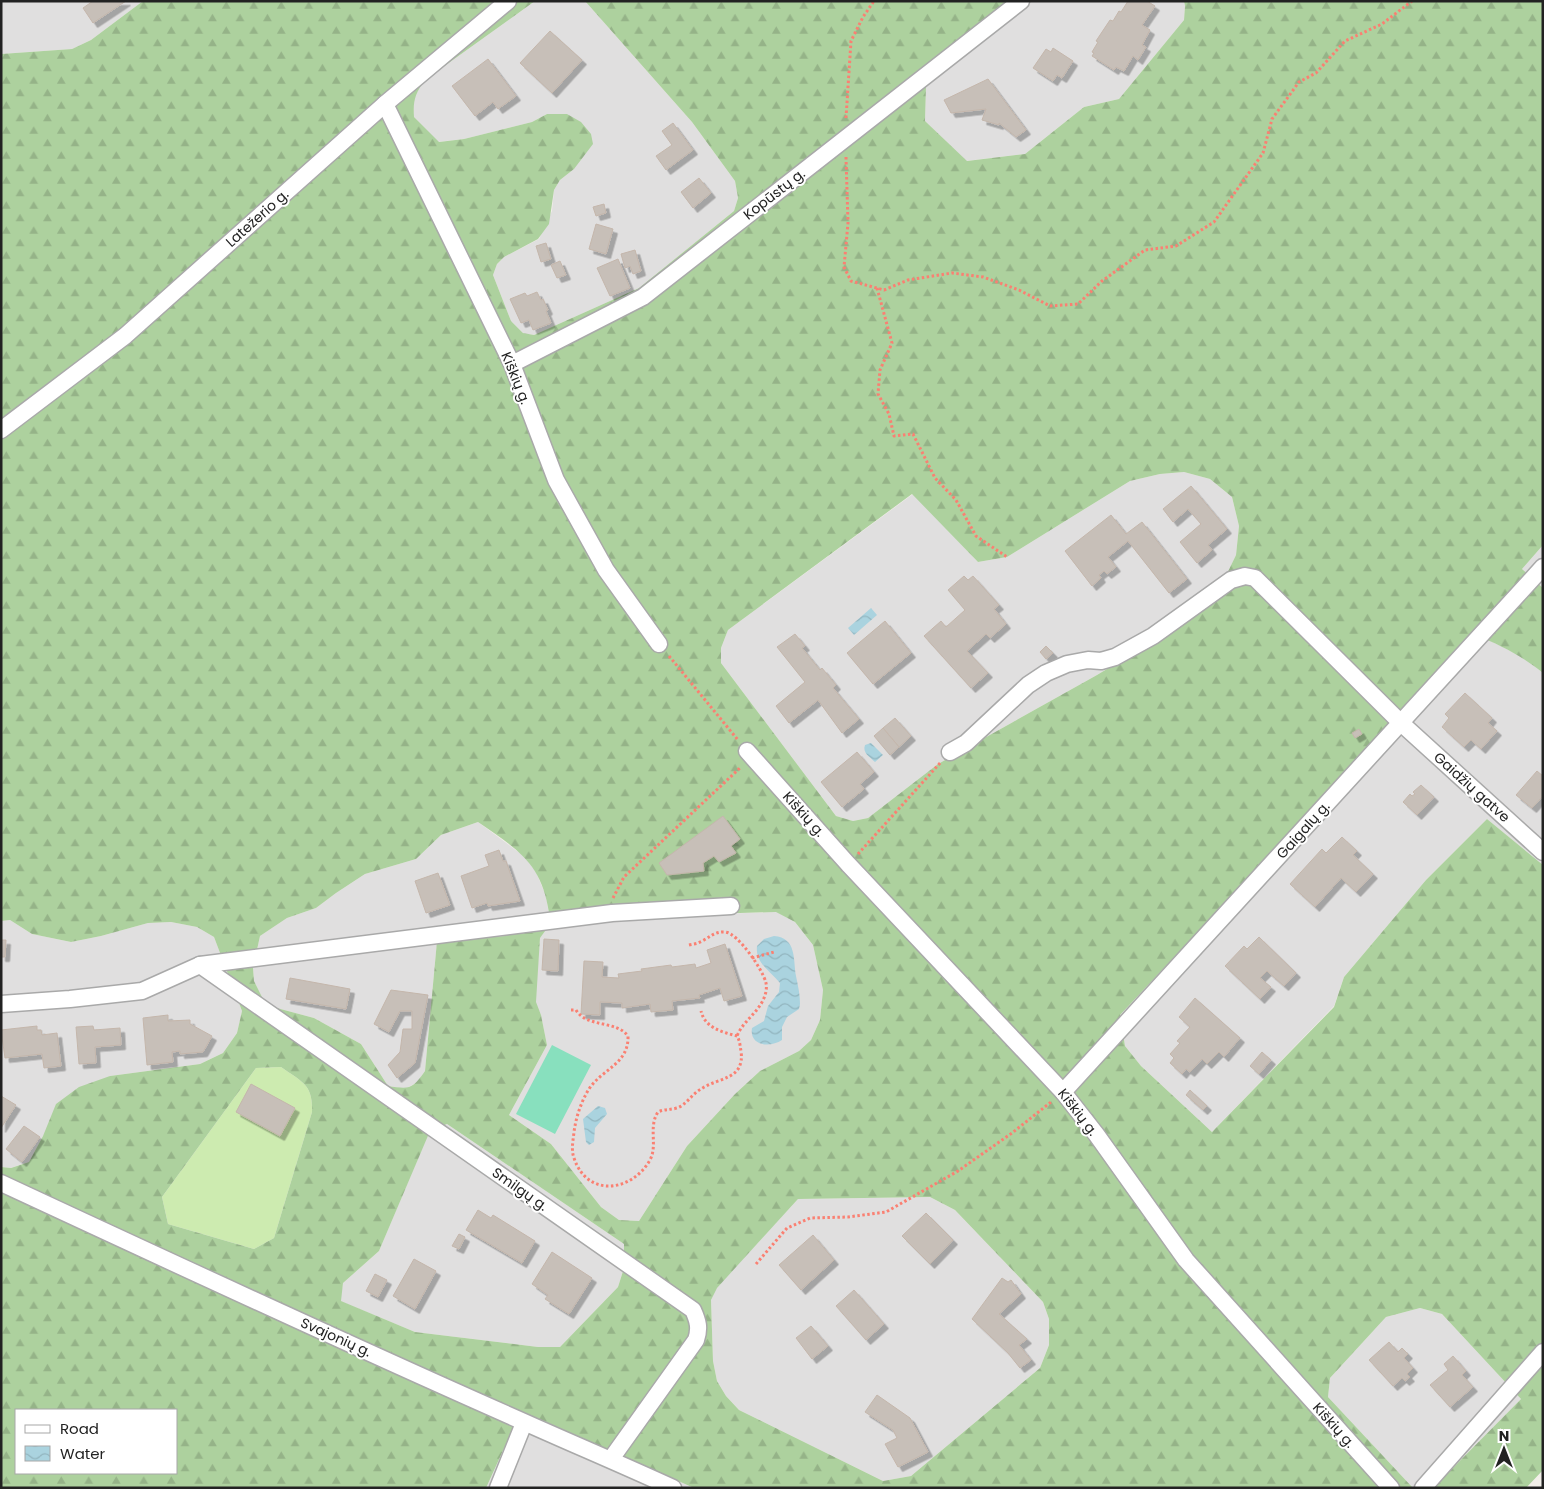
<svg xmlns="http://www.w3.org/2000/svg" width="1544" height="1489" viewBox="0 0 1544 1489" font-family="Poppins,sans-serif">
	<defs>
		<pattern id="forest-firs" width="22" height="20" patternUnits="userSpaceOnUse" patternTransform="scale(1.25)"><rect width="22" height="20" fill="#add19e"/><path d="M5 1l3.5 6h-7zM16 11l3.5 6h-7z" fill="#95b388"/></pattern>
		<pattern id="water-waves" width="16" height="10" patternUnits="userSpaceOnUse" patternTransform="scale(1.25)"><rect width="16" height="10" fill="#aad3df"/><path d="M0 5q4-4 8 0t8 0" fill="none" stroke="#92b5bf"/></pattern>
		<filter id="shadow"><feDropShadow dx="4.5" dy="4.5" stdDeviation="0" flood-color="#0004"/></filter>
	</defs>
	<rect width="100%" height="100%" fill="#f2efe9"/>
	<g fill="#e0dfdf">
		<path d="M1 1H143L91 40 72 49 1 54Z"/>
		<path d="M535 1H585L692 122 735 181 738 198 734 211 639 288 534 335 523 333 511 321 493 275 497 264 504 257 539 239 552 211 554 190 560 180 574 169 567 114H547L532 122 464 139 438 142 414 117 413 102 418 90 425 80Z"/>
		<path d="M1013 1H1184L1185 6 1184 20 1119 99 1084 107 1025 154 966 161 925 121 926 87 961 42Z"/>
		<path d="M1184 472 1210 479 1232 497 1239 526 1236 555 1222 584 1198 614 1097 675 938 764 868 818 853 821 836 816 721 663V648L728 630 913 494 978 562 1007 557 1130 481 1160 474Z"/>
		<path d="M1543 545V588L1522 569Z"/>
		<path d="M1476 635 1493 642 1526 659 1543 673V865L1487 819 1426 880 1344 977 1334 1006 1212 1132 1141 1066 1125 1046 1120 1015Z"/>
		<path d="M478 822 525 857 536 872 546 896 549 914 505 936 437 941 425 1071 418 1082 405 1089 388 1086 361 1044 314 1018 273 1007 263 999 254 981 253 968 260 936 287 918 316 908 336 893 365 874 416 859 441 835Z"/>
		<path d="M777 912 795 922 813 945 823 990 820 1020 811 1040 799 1051 760 1071 735 1094 687 1146 639 1221 619 1220 601 1207 551 1144 509 1115 547 1045 541 1015 535 1002 540 937 548 927 642 916Z"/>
		<path d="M10 920 32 934 71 942 101 936 148 923 171 922 197 927 214 937 242 1011 237 1033 223 1053 200 1064 110 1076 43 1136 29 1162 11 1168 1 1167V921Z"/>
		<path d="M447 1124 624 1244V1268L618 1287 560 1347H538L415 1332 340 1301 343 1283 379 1251 430 1130Z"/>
		<path d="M930 1197 955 1210 1043 1302 1049 1319V1345L1040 1368 911 1476 883 1481 739 1410 726 1396 717 1381 713 1361 711 1300 716 1288 798 1199Z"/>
		<path d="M1420 1308 1442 1314 1521 1399 1433 1488H1413L1328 1397 1330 1378 1386 1317Z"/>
		<path d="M521 1411 694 1488H486Z"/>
	</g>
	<path fill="#cdebb0" d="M281 1067C302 1082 313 1084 312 1112L274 1238 254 1249 168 1224 162 1197 256 1068Z"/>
	<path fill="url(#forest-firs)" fill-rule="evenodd" d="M143 1H535L425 80C415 94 413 100 414 117L439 142 464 139 532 122 547 114H567L581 122 591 134 593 144 574 169 560 180 554 190 549 224 538 239 504 257 497 264 493 275 511 321 523 333 534 335 639 288 734 211 738 198 735 181 692 122 585 1H1013L961 42 926 87 925 121 967 161 1025 154 1084 107 1119 99 1184 20 1185 6 1184 1H1543V545L1522 569 1543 588V673C1522 656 1500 645 1476 635L1120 1015 1125 1046 1141 1066 1212 1132 1334 1007 1344 977 1426 880 1487 819 1543 865V1470L1526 1488H1433L1521 1399 1442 1314 1420 1308 1386 1317 1330 1378 1328 1397 1413 1488H694L521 1411 486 1488H1V1167L11 1168 29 1162 43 1136 56 1104 79 1087 110 1076 200 1064 223 1053 237 1033 242 1011 214 937 197 927 171 922 148 923 101 936 71 942 32 934 10 920 1 921V54L72 49 91 40ZM1184 472 1210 479 1232 497 1239 526 1236 555 1222 584 1198 614 1097 675 938 764 868 818 853 821 836 816 721 663V648L728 630 912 494 978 562 1007 557 1130 481 1160 474ZM478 822C517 849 542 863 549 913L505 936 437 941 425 1071C412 1090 409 1089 388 1086L361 1044 314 1018 273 1007 263 999 254 981 253 968 260 936 287 918 316 908 336 893 365 874 416 859 441 835ZM776 912 795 922 813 945 823 990 820 1020 811 1040 799 1051 760 1071 735 1094 687 1146 639 1221 619 1220 601 1207 551 1144 509 1115 547 1045 541 1015 536 1002 540 938 548 927 642 916ZM281 1067C302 1082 313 1084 312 1112L274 1238 254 1249 168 1224 162 1197 256 1068ZM447 1124 624 1244V1268L618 1287 560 1347H538L415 1332 341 1301 343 1283 379 1251 430 1131ZM930 1197 955 1210 1043 1302 1049 1319V1345L1040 1368 911 1476 883 1481 739 1410 726 1396 717 1381 713 1361 711 1300 717 1288 798 1199ZM16 1410H176V1473H16Z"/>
	<path fill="#88e0be" d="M552 1045 591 1065 555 1134 516 1114Z"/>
	<g fill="url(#water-waves)">
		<path d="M871 608 877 615 854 635 848 628Z"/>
		<path d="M871 743 883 755 875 762C870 757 862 753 865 745Z"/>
		<path d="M774 936C797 938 793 959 796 976 798 986 800 994 800 1004L799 1009 787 1017 782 1027V1040C770 1048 749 1046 752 1028L764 1021 768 1006 779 992 780 983C770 971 755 963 757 946L764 939Z"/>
		<path d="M598 1106 605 1108 607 1114 595 1128 594 1142 589 1145 586 1142 583 1119Z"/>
	</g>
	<g fill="#c7bfb8" stroke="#c4b6ab" filter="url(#shadow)">
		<path d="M93 1H126L93 23 83 8Z"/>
		<path d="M1128 1H1147L1155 6 1142 25 1150 30 1142 45 1146 47 1138 60 1133 56 1124 71 1116 67 1114 70 1092 56 1094 53 1092 52 1098 42 1096 41 1110 20 1113 21 1119 11 1121 12Z"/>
		<path d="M550 31 582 60 552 93 520 63Z"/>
		<path d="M1053 48 1073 61 1062 78 1057 75 1053 81 1033 68 1046 49 1051 52Z"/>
		<path d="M488 59 516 96 498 109 493 102 475 116 452 86Z"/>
		<path d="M988 79 1026 130 1016 137 999 123V125L982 120 986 109 951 113 944 100Z"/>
		<path d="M673 123 693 150 666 170 656 156 672 145 662 131Z"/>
		<path d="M699 178 711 193 693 208 681 192Z"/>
		<path d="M604 204 606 213 596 216 593 207Z"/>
		<path d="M596 224 613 229 606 254 589 249Z"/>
		<path d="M546 243 551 259 541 262 536 246Z"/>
		<path d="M635 250 641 271 633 274 630 266 625 268 621 254Z"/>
		<path d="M618 259 630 288 610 296 597 268Z"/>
		<path d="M560 261 566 275 557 278 551 265Z"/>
		<path d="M537 292 541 300 543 299 548 310 546 311 551 323 533 330 529 320 521 323 510 299 525 293 527 296Z"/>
		<path d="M1191 486 1227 529 1208 545 1212 550 1197 563 1180 542 1201 524 1188 509 1173 522 1163 509Z"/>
		<path d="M1111 515 1126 534 1142 522 1187 579 1169 593 1128 541 1108 557 1116 567 1107 574 1104 571 1099 575 1101 578 1092 586 1065 551Z"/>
		<path d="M964 576 968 580 973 576 999 605 994 609 1006 624 990 638 986 634 967 651 988 673 971 688 924 636 941 621 946 627 965 610 948 590Z"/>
		<path d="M885 621 911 653 873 684 847 653Z"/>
		<path d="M795 634 805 646 802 648 820 670 822 668 836 685 833 688 859 719 842 733 818 700 789 723 776 706 805 682 777 647Z"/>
		<path d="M1046 646 1053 653 1046 659 1040 652Z"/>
		<path d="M1465 693 1492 718 1488 723 1497 731 1481 749 1471 740 1464 747 1442 727 1449 718 1445 714Z"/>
		<path d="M895 718 911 736 899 747 883 728Z"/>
		<path d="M883 728 899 747 890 755 874 736Z"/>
		<path d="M1359 729 1362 734 1355 738 1352 733Z"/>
		<path d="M857 752 874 772 860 784 864 789 842 807 821 782Z"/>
		<path d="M1537 771 1543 776V796L1532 808 1516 795Z"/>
		<path d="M1421 785 1434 797 1417 815 1403 802 1410 794 1412 796 1415 794 1413 792Z"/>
		<path d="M723 816 740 839 731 846 736 853 719 862 714 856 703 863 704 871 667 875 659 863Z"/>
		<path d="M1342 837 1357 851 1353 855 1373 874 1356 892 1341 878 1315 907 1290 884 1322 849 1326 853Z"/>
		<path d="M499 850 503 861H506L520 901 488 906 487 903 472 908 461 876 489 866 485 855Z"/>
		<path d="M438 873 450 905 426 913 415 881Z"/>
		<path d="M1259 937 1296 973 1284 986 1267 971 1260 978 1271 987 1260 999 1225 966 1244 946 1247 949Z"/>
		<path d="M544 939 559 940 558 971 542 970Z"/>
		<path d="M1 940H6L5 957H1Z"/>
		<path d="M725 944 742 996 724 1001 720 988 699 995 700 998 672 1001 673 1010 651 1012 650 1004 622 1008V1003L600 1002V1015L581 1014 584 961 603 962 602 977 619 978 618 974 642 971 641 969 671 965 672 967 695 964 696 968 711 963 707 950Z"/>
		<path d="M290 978 350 989 346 1009 286 999Z"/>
		<path d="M391 990 428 995 415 1063 397 1078 388 1065 400 1052 403 1029H412V1011H400L389 1032 374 1024Z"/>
		<path d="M1195 998 1240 1038 1224 1057 1219 1052 1207 1064 1202 1059 1190 1072 1186 1069 1182 1074 1170 1063 1174 1058 1170 1054 1180 1043 1177 1041 1190 1027 1179 1017Z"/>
		<path d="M168 1015V1021L190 1020V1024L212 1036 203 1052 180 1054V1051L172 1052 173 1062 147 1065 143 1018Z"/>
		<path d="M37 1026V1030H41L42 1035 57 1033 61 1066 44 1068 42 1054 5 1058 1 1030Z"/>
		<path d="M93 1026 94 1030 120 1028 121 1045 95 1047 96 1063 79 1064 76 1027Z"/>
		<path d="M1262 1052 1271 1060 1259 1074 1250 1066Z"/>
		<path d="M251 1084 295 1108 280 1136 236 1112Z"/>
		<path d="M1190 1090 1207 1106 1203 1110 1186 1095Z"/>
		<path d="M1 1096 16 1105 1 1128Z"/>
		<path d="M24 1126 40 1137 22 1162 6 1149Z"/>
		<path d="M478 1210 491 1218 493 1215 535 1241 522 1263 466 1230Z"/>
		<path d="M926 1213 953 1240 930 1264 902 1236Z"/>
		<path d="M459 1234 465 1237 459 1249 452 1246Z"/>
		<path d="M813 1235 834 1260 801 1290 779 1265Z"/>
		<path d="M552 1252 592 1278 569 1314 545 1299 548 1295 532 1284Z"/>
		<path d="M414 1259 436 1271 415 1309 393 1296Z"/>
		<path d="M375 1274 387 1280 378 1297 366 1291Z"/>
		<path d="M1002 1278 1008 1282 1011 1280 1021 1294 999 1314 1027 1339 1019 1345 1031 1360 1020 1368 1008 1353 972 1319Z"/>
		<path d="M854 1290 884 1324 866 1340 836 1306Z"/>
		<path d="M811 1326 828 1346 812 1359 796 1338Z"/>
		<path d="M1389 1342 1398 1352 1402 1348 1408 1354 1404 1358 1413 1368 1407 1374 1410 1377 1405 1381 1402 1378 1393 1386 1369 1360Z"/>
		<path d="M1453 1356 1466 1371 1462 1375 1473 1387 1450 1407 1430 1385 1448 1370 1444 1364Z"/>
		<path d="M877 1395 910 1418 928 1452 898 1467 885 1444 897 1438 893 1430 865 1412Z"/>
	</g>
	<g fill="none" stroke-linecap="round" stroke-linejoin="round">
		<g stroke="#a9a9a9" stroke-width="19">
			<g id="street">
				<path d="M385 104 512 364 556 480 606 570 659 644"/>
				<path d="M512 364 643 297 1021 1"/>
				<path d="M1 430 125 336 385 104 508 1"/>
				<path d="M747 751 848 864 1063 1092 1096 1134 1186 1260 1391 1488"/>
				<path d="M950 752 966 743 1028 685 1046 673 1067 664 1088 660 1101 661 1115 657 1153 636 1231 580 1245 576 1255 578 1401 723 1543 852"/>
				<path d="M200 965 693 1310C698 1321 700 1328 696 1340L611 1459"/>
				<path d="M1 1004 70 999 142 991 200 965 612 913 731 906"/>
				<path d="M1063 1092 1543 567"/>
				<path d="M1 1183C175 1264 349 1345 524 1422 573 1444 623 1465 673 1488"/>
				<path d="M498 1488 524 1423"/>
				<path d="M1423 1488 1543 1352"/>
			</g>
		</g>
		<g stroke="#fa8072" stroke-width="3" stroke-dasharray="2.5 2.5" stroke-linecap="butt">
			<path d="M846 118 851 41 863 17 874 1"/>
			<path d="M846 157 848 223 844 267 851 281 884 290 908 280 952 273 983 277 1019 290 1050 306 1078 304 1102 281 1145 250 1176 246 1214 222 1263 153 1272 119 1299 82 1316 73 1345 41 1382 24 1412 1"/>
			<path d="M877 288 892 343 880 370 878 394 889 414 894 436 913 434 935 478 956 500 976 536 1007 557"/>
			<path d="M669 656 738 740"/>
			<path d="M858 854 941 762"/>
			<path d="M613 898 624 877 741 767"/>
			<path d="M689 945C693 944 697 944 700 942 709 938 715 931 725 932 738 933 763 970 766 983 767 988 766 993 764 998 758 1013 743 1021 737 1036"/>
			<path d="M752 958 774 952"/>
			<path d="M571 1010H576C587 1028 616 1020 628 1036 629 1064 602 1069 589 1089 581 1102 576 1117 574 1132 573 1141 571 1150 574 1158 587 1198 632 1192 650 1160 658 1145 648 1127 658 1112 664 1109 670 1110 677 1108 686 1105 692 1094 701 1089 719 1077 745 1080 741 1051 740 1046 740 1041 737 1036 722 1032 705 1028 701 1011"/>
			<path d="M756 1264 787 1228 810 1218 848 1217 886 1212 958 1171 1012 1133 1051 1102"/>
		</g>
		<use href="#street" stroke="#fff" stroke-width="16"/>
	</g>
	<g text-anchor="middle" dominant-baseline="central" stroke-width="4" stroke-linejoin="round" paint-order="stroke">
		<g font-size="14" fill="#222" stroke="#fff">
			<text transform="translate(774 194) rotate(-38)">Kopūstų g.</text>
			<text transform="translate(257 218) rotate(-42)">Latežerio g.</text>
			<text transform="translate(516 378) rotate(68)">Kiškių g.</text>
			<text transform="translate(1472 787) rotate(42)">Gaidžių gatve</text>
			<text transform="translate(804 814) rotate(48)">Kiškių g.</text>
			<text transform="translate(1303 830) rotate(-48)">Gaigalų g.</text>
			<text transform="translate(1078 1112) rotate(52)">Kiškių g.</text>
			<text transform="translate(520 1189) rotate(35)">Smilgų g.</text>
			<text transform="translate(336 1337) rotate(24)">Svajonių g.</text>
			<text transform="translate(1334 1425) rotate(48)">Kiškių g.</text>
		</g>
	</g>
	<rect width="1544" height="1489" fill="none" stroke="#222222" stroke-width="5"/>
	<rect x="15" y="1409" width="162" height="65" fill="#ffffff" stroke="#a7a7a7"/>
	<rect x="25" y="1425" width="25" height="8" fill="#ffffff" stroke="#a7a7a7"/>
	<text x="60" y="1434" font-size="15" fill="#222222">Road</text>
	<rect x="25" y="1446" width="25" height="15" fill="url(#water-waves)" stroke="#a7a7a7"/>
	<text x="60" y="1459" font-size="15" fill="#222222">Water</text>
	<g transform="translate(1504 1449)" stroke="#ffffff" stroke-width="4" paint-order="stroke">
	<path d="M0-4L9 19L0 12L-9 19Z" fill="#222222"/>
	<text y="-8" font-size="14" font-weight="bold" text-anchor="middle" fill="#222222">N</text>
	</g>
</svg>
